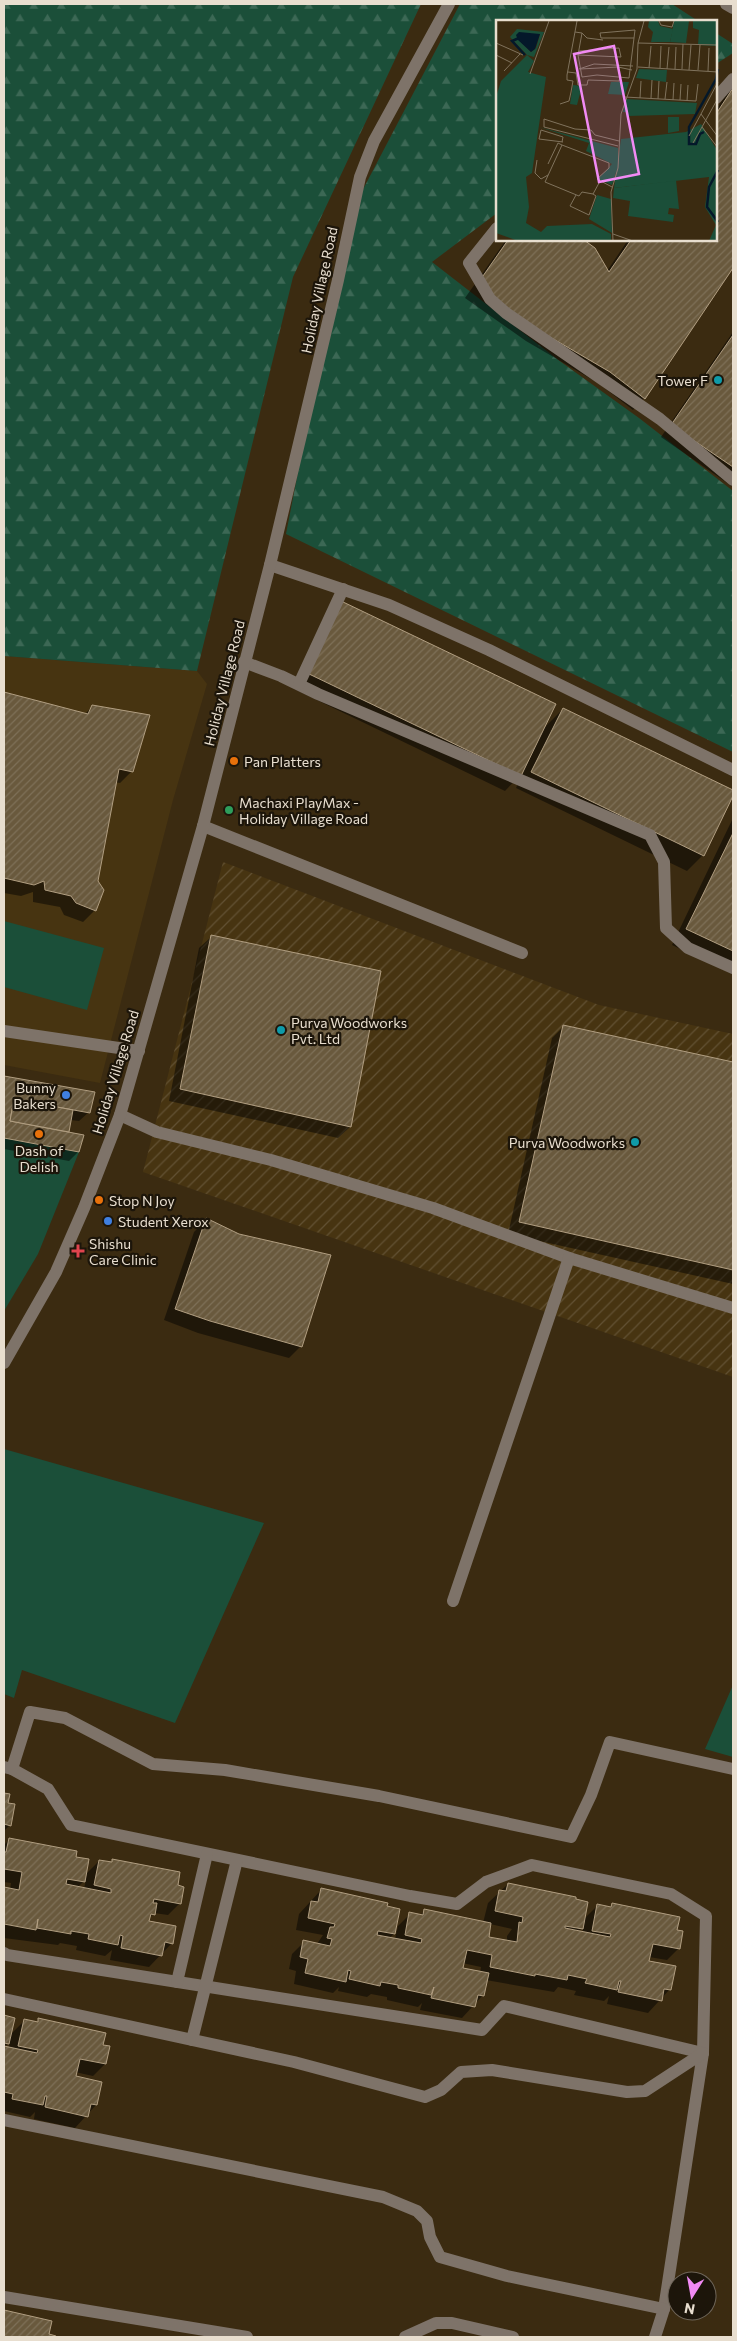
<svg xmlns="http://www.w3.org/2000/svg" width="737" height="2341" viewBox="0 0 737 2341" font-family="Commissioner,sans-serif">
	<defs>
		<pattern id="industrial-furrows" width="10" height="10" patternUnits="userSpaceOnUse" patternTransform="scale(1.25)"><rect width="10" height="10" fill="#473411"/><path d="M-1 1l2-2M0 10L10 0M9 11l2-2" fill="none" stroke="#625133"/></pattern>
		<pattern id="forest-firs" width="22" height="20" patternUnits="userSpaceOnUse" patternTransform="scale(1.25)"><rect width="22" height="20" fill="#1b4f39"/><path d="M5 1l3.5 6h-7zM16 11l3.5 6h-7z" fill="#3c6855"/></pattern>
		<pattern id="building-hatch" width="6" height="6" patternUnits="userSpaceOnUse" patternTransform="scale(1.25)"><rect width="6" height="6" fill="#69593d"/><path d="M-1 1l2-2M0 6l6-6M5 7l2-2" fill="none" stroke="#7e7058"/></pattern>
	</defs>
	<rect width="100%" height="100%" fill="#3b2b11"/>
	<path fill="#473411" d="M4 656 197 671 207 684 173 800 100 1083 4 1065Z"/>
	<path fill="url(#industrial-furrows)" d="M223 862 599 1005 733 1034V1377L143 1172Z"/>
	<g fill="#1b4f39">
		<path d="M4 921 104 948 87 1010 4 987Z"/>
		<path d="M4 1138 79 1152 38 1254 4 1311Z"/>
		<path d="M4 1449 264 1523 175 1723 22 1670 14 1698 4 1694Z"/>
		<path d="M733 1685V1757L705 1749Z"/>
	</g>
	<g fill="url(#forest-firs)">
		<path d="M4 4H421L293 277 197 671 4 656Z"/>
		<path d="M460 4H672L698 21H497V213L432 262 561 362 639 418 733 491V752L286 534 347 220Z"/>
		<path d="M716 33 733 44V53L716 64Z"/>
	</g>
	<g fill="#0007" fill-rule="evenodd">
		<path d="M733 84V265L644 398 633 410 598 383 526 341 465 298 506 240H582L607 271 628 240H716V110Z"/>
		<path d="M733 332V487L661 437Z"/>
		<path d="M326 618 543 729 563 709 733 791 703 855 687 871 516 788 524 771 505 791 292 688Z"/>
		<path d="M4 693 85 714 93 706 132 771 120 783 115 782 97 881 95 910 83 922 64 915 60 907 33 902V892L21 896 4 893Z"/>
		<path d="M733 818V974L672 945Z"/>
		<path d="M211 937 350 1127 338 1138 169 1101 199 948Z"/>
		<path d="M564 1026 733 1064V1284L508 1234 552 1038Z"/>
		<path d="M4 1077 93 1093 89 1112 79 1121 70 1120 67 1133 78 1152 69 1161 4 1149Z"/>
		<path d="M206 1220 301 1346 289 1358 198 1333 164 1320 194 1232Z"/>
		<path d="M4 1795H8L7 1804 10 1825 4 1831Z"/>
		<path d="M10 1839 74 1858 84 1876 99 1861 109 1863 113 1860 176 1886 180 1903 168 1915 154 1913 148 1920 172 1943 149 1967 110 1960 112 1950 105 1956 76 1950 77 1946 60 1943 58 1945 4 1938V1889L10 1890 11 1883 4 1882V1845ZM86 1879 84 1889 78 1887Z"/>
		<path d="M508 1884 583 1920 598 1905 609 1908 612 1904 675 1931 678 1949 667 1960 649 1957 648 1962 670 1989 648 2013 607 2004 609 1996 604 2001 574 1995 576 1991 558 1987 554 1992 486 1980 483 1995 462 2018 420 2010 422 2003 418 2007 387 2000V1997L371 1994 367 1997 338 1991 339 1987 333 1993 294 1984 296 1971 289 1969 292 1954 304 1942 317 1944 323 1935 296 1930 299 1914 321 1890 386 1907 394 1934 389 1938 395 1939 398 1926 410 1914 420 1915 425 1911 483 1923 488 1903ZM490 1924 512 1929 507 1936V1942L487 1938ZM584 1926 582 1933 578 1932ZM462 1963 481 1967 480 1973 461 1969Z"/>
		<path d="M4 2016 13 2019 10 2035 24 2021 36 2023 39 2020 108 2047 105 2064 93 2076 75 2072 74 2077 96 2105 75 2128 34 2119 35 2112 30 2117 4 2111ZM10 2041 9 2048 4 2047Z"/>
		<path d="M4 2311 51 2322 48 2335 54 2337H4Z"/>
	</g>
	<g fill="url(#building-hatch)" stroke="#b19e81">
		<path d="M733 88V268L645 399 610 372 538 330 476 286 508 240H584L595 248 609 272 631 240H716V114Z"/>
		<path d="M733 335V467L671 425Z"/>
		<path d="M341 601 556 704 521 776 307 673Z"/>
		<path d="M4 692 88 714 92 705 150 715 133 772 119 769 98 881 104 890 96 911 76 903 71 896 45 890 44 881 34 885 4 878Z"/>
		<path d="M563 708 733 790V796L704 856 531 772Z"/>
		<path d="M733 833V951L686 929Z"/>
		<path d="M211 935 381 971 351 1127 180 1089Z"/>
		<path d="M563 1025 733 1062V1270L519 1222Z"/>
		<path d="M4 1076 95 1092 90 1113 14 1099 10 1121 84 1135 79 1152 4 1138Z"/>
		<path d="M14 1099 73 1110 69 1132 10 1121Z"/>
		<path d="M206 1218 239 1234 331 1255 302 1347 210 1321 175 1309Z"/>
		<path d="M4 1793 10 1794 8 1803 15 1804 11 1826 4 1824Z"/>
		<path d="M9 1838 77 1851 76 1857 89 1859 85 1882 67 1879 66 1884 111 1893V1889L94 1885 99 1860 112 1862V1859L180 1872 178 1885 184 1887 181 1904 154 1899 153 1903H157L155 1915 151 1914 149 1921 176 1926 173 1944 165 1942 162 1956 121 1948 123 1936 120 1935 118 1945 88 1939 89 1934 71 1931V1934L37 1928 38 1919 36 1930 4 1924V1887L19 1890 22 1872 4 1869V1852H6Z"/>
		<path d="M508 1883 576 1897V1899L588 1902 583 1929 565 1926V1928L610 1937 611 1934 592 1931 597 1904 611 1907 612 1903 680 1917 677 1930 683 1931 680 1949 653 1944 649 1961 676 1966 671 1990 664 1989 662 2001 618 1992 621 1981H619L617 1990 585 1983 587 1979 568 1975 567 1980 535 1974V1976L490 1967 492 1955 467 1950 463 1968 489 1973 484 1996 478 1995 475 2007 431 1998 434 1987 431 1995 398 1988V1985L381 1982 380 1986 349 1979 351 1971 348 1970 346 1982 305 1973 308 1959 300 1957 303 1940 330 1946 332 1939 327 1938 330 1927H334L335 1924 308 1918 311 1901 318 1902 321 1888 388 1903 387 1906 400 1909 395 1934 378 1931 377 1935 421 1943 422 1939 405 1935 409 1912 423 1915 424 1909 491 1923 489 1937 517 1942 519 1922 522 1923 523 1917 495 1911 499 1890 506 1891Z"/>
		<path d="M4 2015 15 2018 9 2044 4 2043Z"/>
		<path d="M38 2018 106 2033 103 2045 110 2046 106 2064 80 2059 76 2076 102 2082 97 2105 91 2104 88 2117 45 2107 47 2096H45L43 2105 12 2099 13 2094 4 2092V2046L37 2053 38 2050 18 2046 24 2019 38 2022Z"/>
		<path d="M4 2310 52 2321 49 2334 56 2336V2337H4Z"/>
	</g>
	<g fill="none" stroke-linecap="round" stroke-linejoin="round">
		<g stroke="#7e7369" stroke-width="12">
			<path d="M726 4 733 8"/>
			<path d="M716 98 733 79"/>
			<path d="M497 228 469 263 490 299 506 313 660 419 733 480"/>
			<path d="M270 565 389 605 489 650 733 770"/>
			<path d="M244 662 281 676 318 694 650 835 664 862 666 928 688 948 733 968"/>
			<path d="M299 684 343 589"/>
			<path d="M203 826 522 953"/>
			<path d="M4 1031 139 1051"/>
			<path d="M120 1115 157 1132 271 1160 433 1208 569 1258 733 1308"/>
			<path d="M4 1363 56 1272 84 1208 120 1115 203 826 270 565 338 280 360 177 374 141 449 4"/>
			<path d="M453 1601 569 1258"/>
			<path d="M4 1767 12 1769 48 1789 71 1825 410 1896 457 1904 486 1882 532 1865 671 1894 706 1916 703 2053 664 2309 655 2337"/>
			<path d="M12 1769 30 1712 65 1718 153 1764 225 1770 379 1796 571 1837 591 1795 610 1742 733 1769"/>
			<path d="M4 1953 7 1955 482 2030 504 2006 703 2053"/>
			<path d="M177 1982 207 1854"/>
			<path d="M4 1999 294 2062 425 2097 441 2090 461 2072 492 2070 627 2092 645 2091 703 2053"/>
			<path d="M192 2040 237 1860"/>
			<path d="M4 2120 383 2197 417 2211 427 2221 430 2237 440 2257 507 2276 664 2309"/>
			<path d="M4 2297 247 2337"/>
			<path d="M405 2337 436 2323H452L513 2337"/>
		</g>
	</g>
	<g fill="#0f9aa8" stroke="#1c150a" stroke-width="2">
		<circle cx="718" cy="380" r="5"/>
		<circle cx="281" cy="1030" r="5"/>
		<circle cx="635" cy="1142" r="5"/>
	</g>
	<g fill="#e8710a" stroke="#1c150a" stroke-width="2">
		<circle cx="234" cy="761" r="5"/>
		<circle cx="39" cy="1134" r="5"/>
		<circle cx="99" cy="1200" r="5"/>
	</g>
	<circle fill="#2e9e5b" stroke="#1c150a" stroke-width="2" cx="229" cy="810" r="5"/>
	<g fill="#3f7fe0" stroke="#1c150a" stroke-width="2">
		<circle cx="66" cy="1095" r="5"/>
		<circle cx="108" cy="1221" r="5"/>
	</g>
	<path fill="#e0444e" stroke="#1c150a" stroke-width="2" d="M75.5 1243.5h5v5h5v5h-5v5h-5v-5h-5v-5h5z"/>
	<g text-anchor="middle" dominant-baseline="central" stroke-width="4.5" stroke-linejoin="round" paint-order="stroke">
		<g font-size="14" fill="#e8decf" stroke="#1c150a">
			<text transform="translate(319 290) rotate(-78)">Holiday Village Road</text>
			<text transform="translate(224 683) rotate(-76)">Holiday Village Road</text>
			<text transform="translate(115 1072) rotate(-73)">Holiday Village Road</text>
		</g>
		<g font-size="14" fill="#e8decf" stroke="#1c150a" text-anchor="start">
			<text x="708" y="380" text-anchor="end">Tower F</text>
			<text x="244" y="761">Pan Platters</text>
			<text x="239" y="802">Machaxi PlayMax -<tspan x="239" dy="16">Holiday Village Road</tspan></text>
			<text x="291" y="1022">Purva Woodworks<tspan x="291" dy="16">Pvt. Ltd</tspan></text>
			<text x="56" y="1087" text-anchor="end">Bunny<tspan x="56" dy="16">Bakers</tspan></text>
			<text x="625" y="1142" text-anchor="end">Purva Woodworks</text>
			<text x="39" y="1150" text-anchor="middle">Dash of<tspan x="39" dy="16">Delish</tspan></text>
			<text x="109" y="1200">Stop N Joy</text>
			<text x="118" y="1221">Student Xerox</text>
			<text x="89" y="1243">Shishu<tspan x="89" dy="16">Care Clinic</tspan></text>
		</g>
	</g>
	<g transform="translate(496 20)">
		<rect width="221" height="221" fill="#3b2b11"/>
		<path d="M178 1H193L190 23 174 22ZM31 35 38 41 32 52 50 57 36 153 30 157 33 187 30 203 45 212 51 206 96 204 115 214V221H22L0 213V77L5 61ZM143 49 171 50 170 62 140 58ZM115 62H133L129 75 112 74ZM77 65 86 66 81 85 74 84ZM130 79 201 83 199 94 132 96V92H127ZM172 97H183V111L172 113ZM180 160 183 189 173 188 172 194 178 195 177 202 132 196 134 181 117 178 118 168ZM101 175 115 179 116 213 93 199Z" fill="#1b4f39"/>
		<path d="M197 1H221V26L202 25 203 10 197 8ZM205 104 221 130V221H213L220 205 209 187 213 157 118 168 125 119 190 112ZM43 107 122 128V146L116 165 102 159 116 144 90 131 93 123Z" fill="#1b4f39"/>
		<path d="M153 1H162L164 6 177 9 174 22H155L157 12 152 7ZM21 9 48 12 38 37 31 35 14 17ZM44 14 40 28 35 32 21 18Z" fill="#1b4f39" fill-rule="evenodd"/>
		<path d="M23 12 44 14 39 29 35 32 22 20 20 15Z" fill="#04182a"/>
		<path fill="none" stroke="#04182a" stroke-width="2.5" d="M23 18 16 21 29 35M208 112 204 114 200 124H193V107L220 59 222 49M222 150 213 167 211 187 222 202"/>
		<path fill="none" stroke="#80735d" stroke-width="1" d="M163 1 165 5 176 7 178 1M79 12 86 13 91 18 107 20M86 13 82 35 86 57 101 55 133 58 138 18H105L104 13 139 10 138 18M0 23 27 35M142 23 222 25M0 35 16 43M82 35 125 37 123 28 83 31M142 47 222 52M153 48 155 26M164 48 165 26M83 49 98 44 137 46M84 49 122 47 136 50M171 49 173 27M179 49 180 27M186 49 187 24M193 50 195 25M202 50 204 25M8 51 24 34M212 51 213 28M72 52 80 53 82 65H91L92 60 123 61 124 57M34 54 53 1M222 62 205 94 222 117M129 77 200 81 202 64M144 78 145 61M155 78 156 60M222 78 206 107 222 128M162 79 163 61M169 79 171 62M177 80 178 63M184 80 185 64M191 81 192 65M64 84 73 81 75 72 77 61 71 60V55L81 1M193 116 205 94M66 122 67 117 45 110 43 119 67 122M197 123 206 107M122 126 48 107V99L79 109 95 110 99 115 123 121M41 140 39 153 45 159 52 155M52 144 62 123 66 125M80 175 74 186 93 195 100 176 97 174 103 163M83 176 49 162 66 125 113 143V148L101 159 116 167M83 176 86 172 97 174M117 214 137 221M117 221 115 172 122 148 125 94 141 49 142 23 148 1"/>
		<path fill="#f18af4" fill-opacity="0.15" stroke="#f18af4" stroke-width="2.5" d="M118 26 143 154 103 162 78 34Z"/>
		<rect width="221" height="221" fill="none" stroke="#e8decf" stroke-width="2.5"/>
	</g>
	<rect width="737" height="2341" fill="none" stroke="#e8decf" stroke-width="10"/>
	<g transform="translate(692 2296) rotate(191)"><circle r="24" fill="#1c150a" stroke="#6e6559"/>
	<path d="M0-4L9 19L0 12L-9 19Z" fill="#f18af4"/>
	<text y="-8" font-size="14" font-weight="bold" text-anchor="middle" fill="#e8decf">N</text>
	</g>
</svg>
